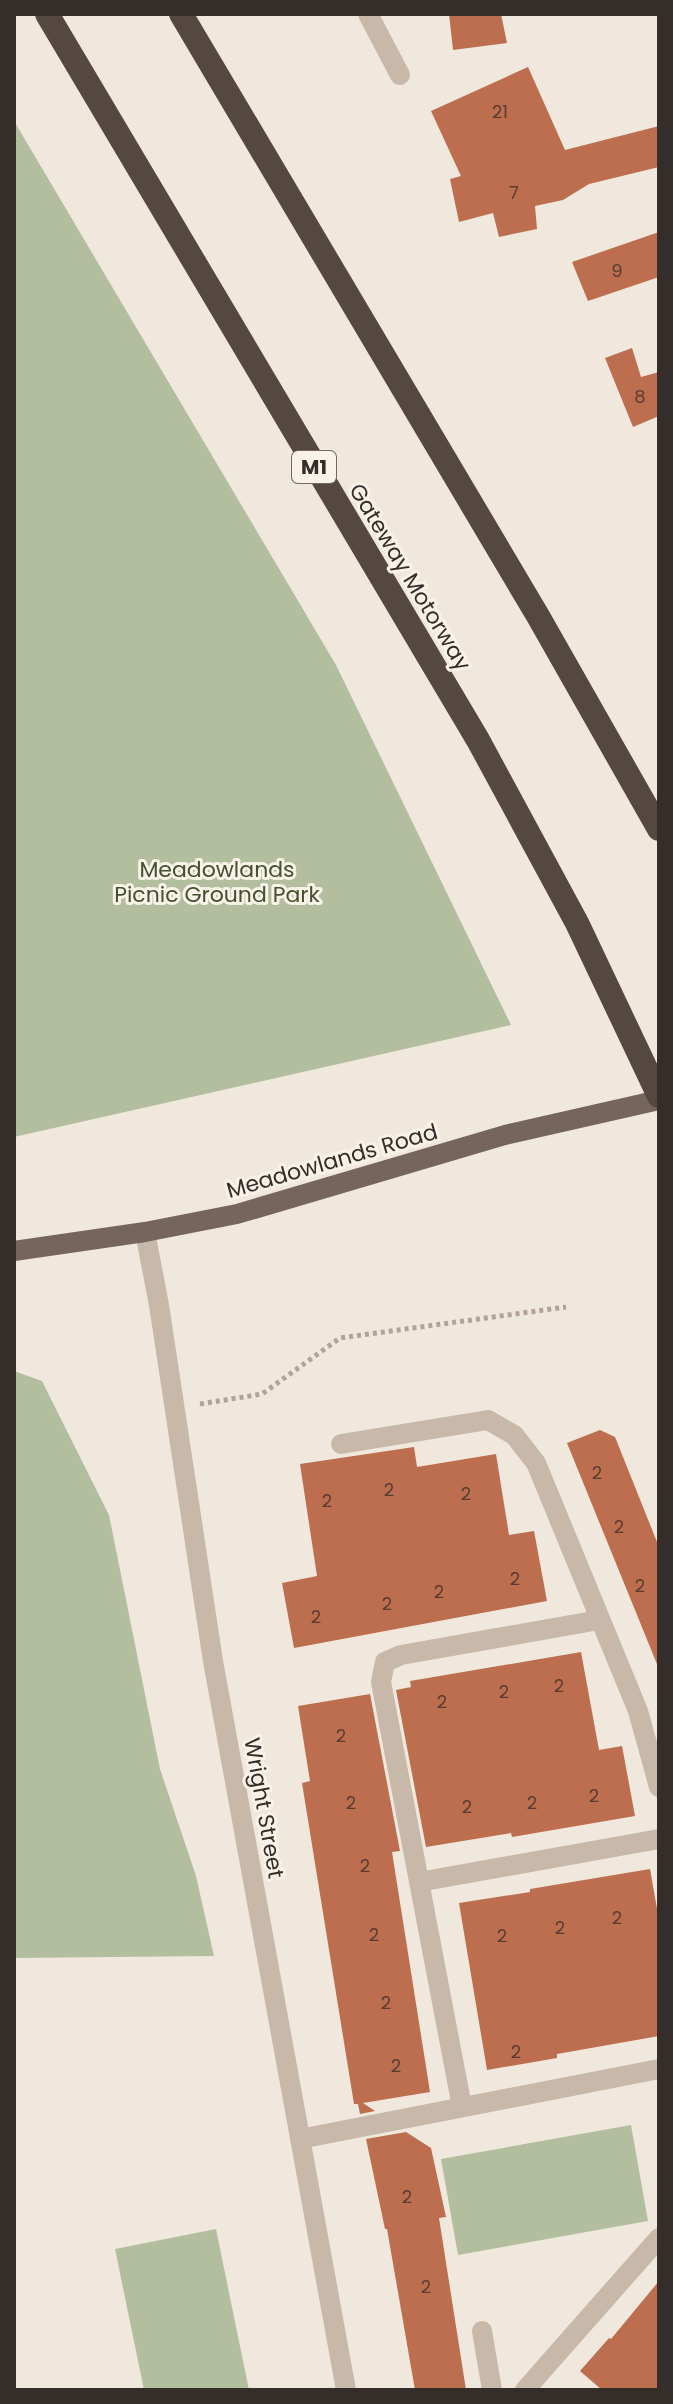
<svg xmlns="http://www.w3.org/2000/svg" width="673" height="2404" viewBox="0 0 673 2404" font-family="Poppins,sans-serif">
	<rect width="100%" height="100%" fill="#f0e8dd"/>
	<g fill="#b2be9e">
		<path d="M14 121 336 665 511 1025 14 1137Z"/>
		<path d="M14 1371 42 1381 109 1515 160 1769 196 1876 214 1956 14 1958Z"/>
		<path d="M631 2125 648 2221 458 2255 441 2159Z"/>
		<path d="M216 2229 249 2390H144L115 2249Z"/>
	</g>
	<g fill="#bc6e4f">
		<path d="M449 14H501L507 43 453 50Z"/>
		<path d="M528 67 565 150 659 126V167L589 184 563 200 535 206 537 229 499 237 493 213 459 222 450 179 461 176 431 111Z"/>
		<path d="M659 232V277L588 301 572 262Z"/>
		<path d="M632 348 641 377 659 372V416L633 427 605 358Z"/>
		<path d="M600 1430 615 1437 659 1547V1669L567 1443Z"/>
		<path d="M414 1447 417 1467 496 1454 509 1535 534 1531 547 1601 294 1648 282 1583 317 1576 300 1464Z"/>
		<path d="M581 1652 599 1750 622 1746 635 1816 512 1837 511 1833 426 1847 396 1690 411 1687 410 1681Z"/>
		<path d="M370 1694 400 1851 392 1852 430 2092 363 2103 375 2111 360 2114 358 2104H354L302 1783 310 1781 298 1706Z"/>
		<path d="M650 1869 659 1920V2036L557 2054V2058L487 2070 459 1903 530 1892V1889Z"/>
		<path d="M406 2132 431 2148 446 2217 439 2218 466 2390H415L387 2229H385L366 2139Z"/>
		<path d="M659 2281V2390H602L580 2371 609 2338 611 2339Z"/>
	</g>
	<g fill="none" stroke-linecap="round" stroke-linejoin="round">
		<path stroke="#b3a394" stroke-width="5" stroke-dasharray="4 4" stroke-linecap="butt" d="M200 1404 262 1394 340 1338 566 1307"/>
		<g stroke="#c7b8a9" stroke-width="20">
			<path d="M368 14 400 75"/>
			<path d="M145 1232 159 1305 213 1661 346 2390"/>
			<path d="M341 1444 488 1420 514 1435 536 1463 638 1711 659 1787"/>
			<path d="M419 1882 659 1839"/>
			<path d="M462 2107 381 1682 385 1662 401 1655 599 1620"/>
			<path d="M300 2139 659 2069"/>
			<path d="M482 2331 492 2390"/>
			<path d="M525 2390 659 2238"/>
		</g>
		<path stroke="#76655b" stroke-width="20" d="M14 1251 145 1232 237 1214 505 1135 659 1100"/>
		<g stroke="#554840" stroke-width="24">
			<path d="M47 14 478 740 577 923 659 1096"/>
			<path d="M181 14 538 616 659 829"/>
		</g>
	</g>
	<g text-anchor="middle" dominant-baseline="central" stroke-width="6" stroke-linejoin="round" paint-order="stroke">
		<g font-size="18" fill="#573d32">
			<text x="500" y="111">21</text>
			<text x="514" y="192">7</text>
			<text x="617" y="270">9</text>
			<text x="640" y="396">8</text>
			<text x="597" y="1472">2</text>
			<text x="389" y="1489">2</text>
			<text x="466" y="1493">2</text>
			<text x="327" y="1500">2</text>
			<text x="619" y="1526">2</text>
			<text x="515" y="1578">2</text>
			<text x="640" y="1585">2</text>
			<text x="439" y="1591">2</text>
			<text x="387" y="1603">2</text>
			<text x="316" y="1616">2</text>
			<text x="559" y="1685">2</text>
			<text x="504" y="1691">2</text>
			<text x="442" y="1701">2</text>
			<text x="341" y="1735">2</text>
			<text x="594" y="1795">2</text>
			<text x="351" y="1802">2</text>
			<text x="532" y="1802">2</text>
			<text x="467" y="1806">2</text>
			<text x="365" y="1865">2</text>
			<text x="617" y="1917">2</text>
			<text x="560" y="1927">2</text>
			<text x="374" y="1934">2</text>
			<text x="502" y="1935">2</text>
			<text x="386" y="2002">2</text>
			<text x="516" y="2051">2</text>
			<text x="396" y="2065">2</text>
			<text x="407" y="2196">2</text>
			<text x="426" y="2286">2</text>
		</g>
		<rect fill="#f8f2e9" stroke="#706863" stroke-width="2" x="292" y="451" width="44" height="32" rx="6"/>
		<g font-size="20" font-weight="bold" fill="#352d29">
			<text x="314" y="467">M1</text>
		</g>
		<g font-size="22" fill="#352d29" stroke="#f8f2e9">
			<text transform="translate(410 577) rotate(59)">Gateway Motorway</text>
			<text transform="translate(332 1161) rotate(-16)">Meadowlands Road</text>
			<text transform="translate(264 1808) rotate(80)">Wright Street</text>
		</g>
		<g font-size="22" fill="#43512e" stroke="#f8f2e9">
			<text x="217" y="869">Meadowlands<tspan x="217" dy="25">Picnic Ground Park</tspan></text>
		</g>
	</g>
	<rect width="673" height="2404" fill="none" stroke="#352d29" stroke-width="32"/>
</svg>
